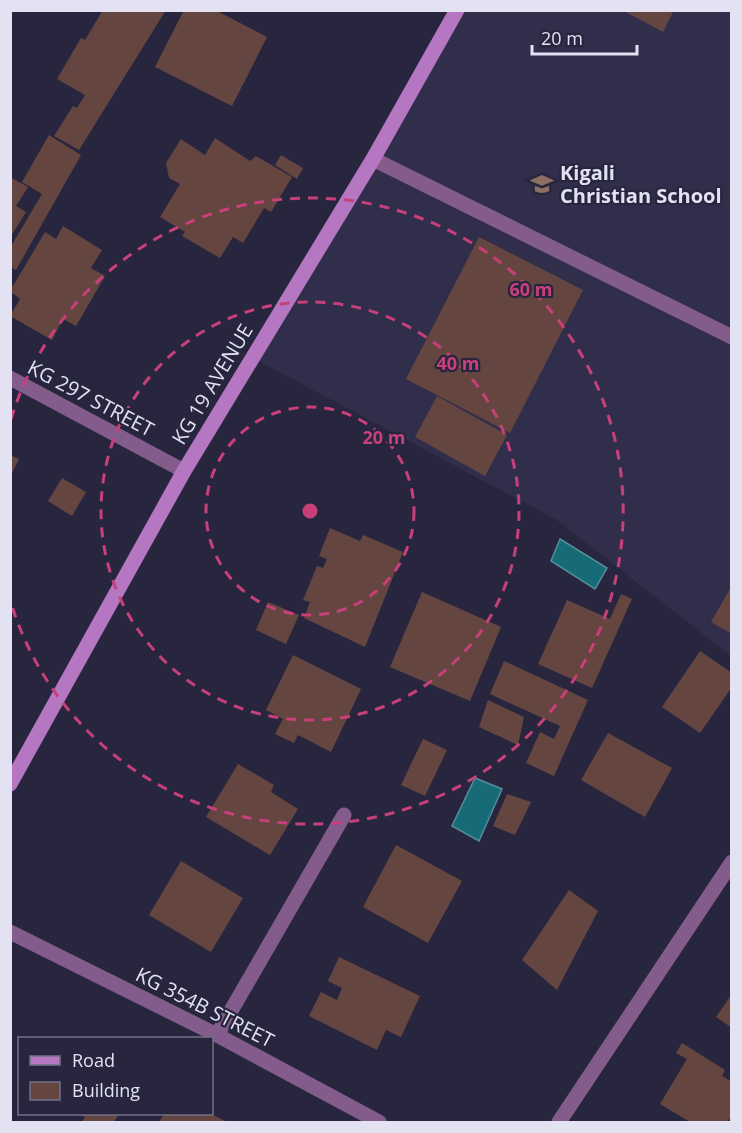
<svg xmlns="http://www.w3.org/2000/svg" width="742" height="1133" viewBox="0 0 742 1133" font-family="'Open Sans',sans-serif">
	<rect width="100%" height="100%" fill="#28263f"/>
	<path fill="#312e4c" d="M453 11H731V656L557 520 253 358Z"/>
	<g fill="#176b76" stroke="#548f9c" stroke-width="1.5">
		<path d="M560 539 607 568 595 589 551 561Z"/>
		<path d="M475 778 502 789 479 841 452 826Z"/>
	</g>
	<g fill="#654540">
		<path d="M103 10H166L79 150 54 136 73 106 77 108 85 95 57 79 81 38 85 40Z"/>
		<path d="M184 10H215L267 37 232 106 155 67Z"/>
		<path d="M622 10H674L663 32Z"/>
		<path d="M49 135 81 155 16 270 10 267V248L42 194 22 182Z"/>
		<path d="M215 138 250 161 256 156 292 177 271 212 264 208 243 243 233 237 220 258 182 236 185 232 160 217 180 184 169 178 166 163 181 139 205 155Z"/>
		<path d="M281 155 303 168 297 179 275 165Z"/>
		<path d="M10 177 28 187 16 206 26 212 10 238Z"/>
		<path d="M63 226 102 250 91 268 105 276 76 326 63 319 52 340 10 316 20 299 10 291 45 232 56 239Z"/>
		<path d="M479 237 583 290 510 433 406 379Z"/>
		<path d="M437 396 507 435 485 476 415 437Z"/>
		<path d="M10 455 19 459 10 477Z"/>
		<path d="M62 478 86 492 72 516 48 501Z"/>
		<path d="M330 528 360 541 363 535 403 552 365 647 304 618 310 602 303 600 317 566 323 568 327 559 319 556Z"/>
		<path d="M730 589 732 590V634L711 622Z"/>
		<path d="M422 592 501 627 470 701 390 667Z"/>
		<path d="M621 594 632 599 592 688 538 664 567 600 610 619Z"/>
		<path d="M268 602 299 615 286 644 256 630Z"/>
		<path d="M700 651 732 673V687L700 733 662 707Z"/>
		<path d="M293 655 361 689 331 752 298 735 294 743 275 734 283 719 266 710Z"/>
		<path d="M504 661 588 700 554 776 526 763 540 732 554 739 560 726 490 694Z"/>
		<path d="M488 700 524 717 518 745 479 727Z"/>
		<path d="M608 733 672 768 645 817 581 780Z"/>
		<path d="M423 739 447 750 425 796 401 785Z"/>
		<path d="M238 764 274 785 271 792 298 809 270 855 206 817Z"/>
		<path d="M507 794 531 802 515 835 493 826Z"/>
		<path d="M396 845 462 881 428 943 363 907Z"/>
		<path d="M181 861 243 898 211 952 149 915Z"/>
		<path d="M569 890 598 911 557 990 522 960Z"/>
		<path d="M339 957 420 996 401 1037 386 1030 377 1050 309 1016 321 992 337 1000 342 988 328 981Z"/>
		<path d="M732 994V1028L716 1017Z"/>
		<path d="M682 1043 725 1070 722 1076 732 1082V1115L727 1122H690L660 1104 687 1059 676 1053Z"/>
		<path d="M79 1114H119L114 1122H82L85 1117Z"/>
		<path d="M164 1114H211L227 1122H159Z"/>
	</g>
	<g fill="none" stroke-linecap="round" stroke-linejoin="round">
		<path stroke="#835c8b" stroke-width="15" d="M373 159 732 337"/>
		<g stroke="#835c8b" stroke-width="15">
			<path d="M10 378 184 471"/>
			<path d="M10 932 217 1035 379 1122"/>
			<path d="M217 1035 344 815"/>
			<path d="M559 1122 732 862"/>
		</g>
		<path stroke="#b577c2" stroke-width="15" d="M10 784 184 471 373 159 457 10"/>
	</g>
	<g fill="none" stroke="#c84079" stroke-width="3" stroke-dasharray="10 8">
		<circle cx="310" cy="511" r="104"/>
		<circle cx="310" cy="511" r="209"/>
		<path d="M11 419A313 313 0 1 1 11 603"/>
	</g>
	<defs>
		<g id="school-bare" transform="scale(1.8)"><path d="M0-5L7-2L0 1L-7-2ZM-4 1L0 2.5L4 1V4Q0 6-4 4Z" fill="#8d6e63" stroke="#28263f" stroke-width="2.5" paint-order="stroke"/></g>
	</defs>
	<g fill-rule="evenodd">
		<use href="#school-bare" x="542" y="184"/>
	</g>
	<g text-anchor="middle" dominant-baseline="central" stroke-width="4.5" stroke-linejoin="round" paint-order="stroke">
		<g font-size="20" font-weight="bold" fill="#e2e2f3" stroke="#28263f" text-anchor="start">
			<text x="560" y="172">Kigali<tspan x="560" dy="23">Christian School</tspan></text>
		</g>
		<g font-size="20" fill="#e2e2f3" stroke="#28263f">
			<text transform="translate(212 384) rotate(-59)">KG 19 AVENUE</text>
			<text transform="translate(91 398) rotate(28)">KG 297 STREET</text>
			<text transform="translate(205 1007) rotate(27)">KG 354B STREET</text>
		</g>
	</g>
	<circle cx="310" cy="511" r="9" fill="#c84079" stroke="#28263f" stroke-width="3"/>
	<g font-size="18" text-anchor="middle" font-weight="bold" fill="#c84079" stroke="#28263f" stroke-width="4.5" stroke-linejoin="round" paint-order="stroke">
		<text x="531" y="296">60 m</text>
		<text x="458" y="370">40 m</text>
		<text x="384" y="444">20 m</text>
	</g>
	<rect width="742" height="1133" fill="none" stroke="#e2e2f3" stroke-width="24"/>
	<rect x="18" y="1037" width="195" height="78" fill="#28263f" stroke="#727187" stroke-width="1.5"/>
	<rect x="30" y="1056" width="30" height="9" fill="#b577c2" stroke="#727187" stroke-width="1.5"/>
	<text x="72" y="1067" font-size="18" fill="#e2e2f3">Road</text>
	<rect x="30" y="1082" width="30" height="18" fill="#654540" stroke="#727187" stroke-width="1.5"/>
	<text x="72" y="1097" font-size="18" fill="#e2e2f3">Building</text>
	<path d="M532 45v9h105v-9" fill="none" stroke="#e2e2f3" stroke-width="3"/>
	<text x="541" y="45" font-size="18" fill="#e2e2f3" stroke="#28263f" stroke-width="4.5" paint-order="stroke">20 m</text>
</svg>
